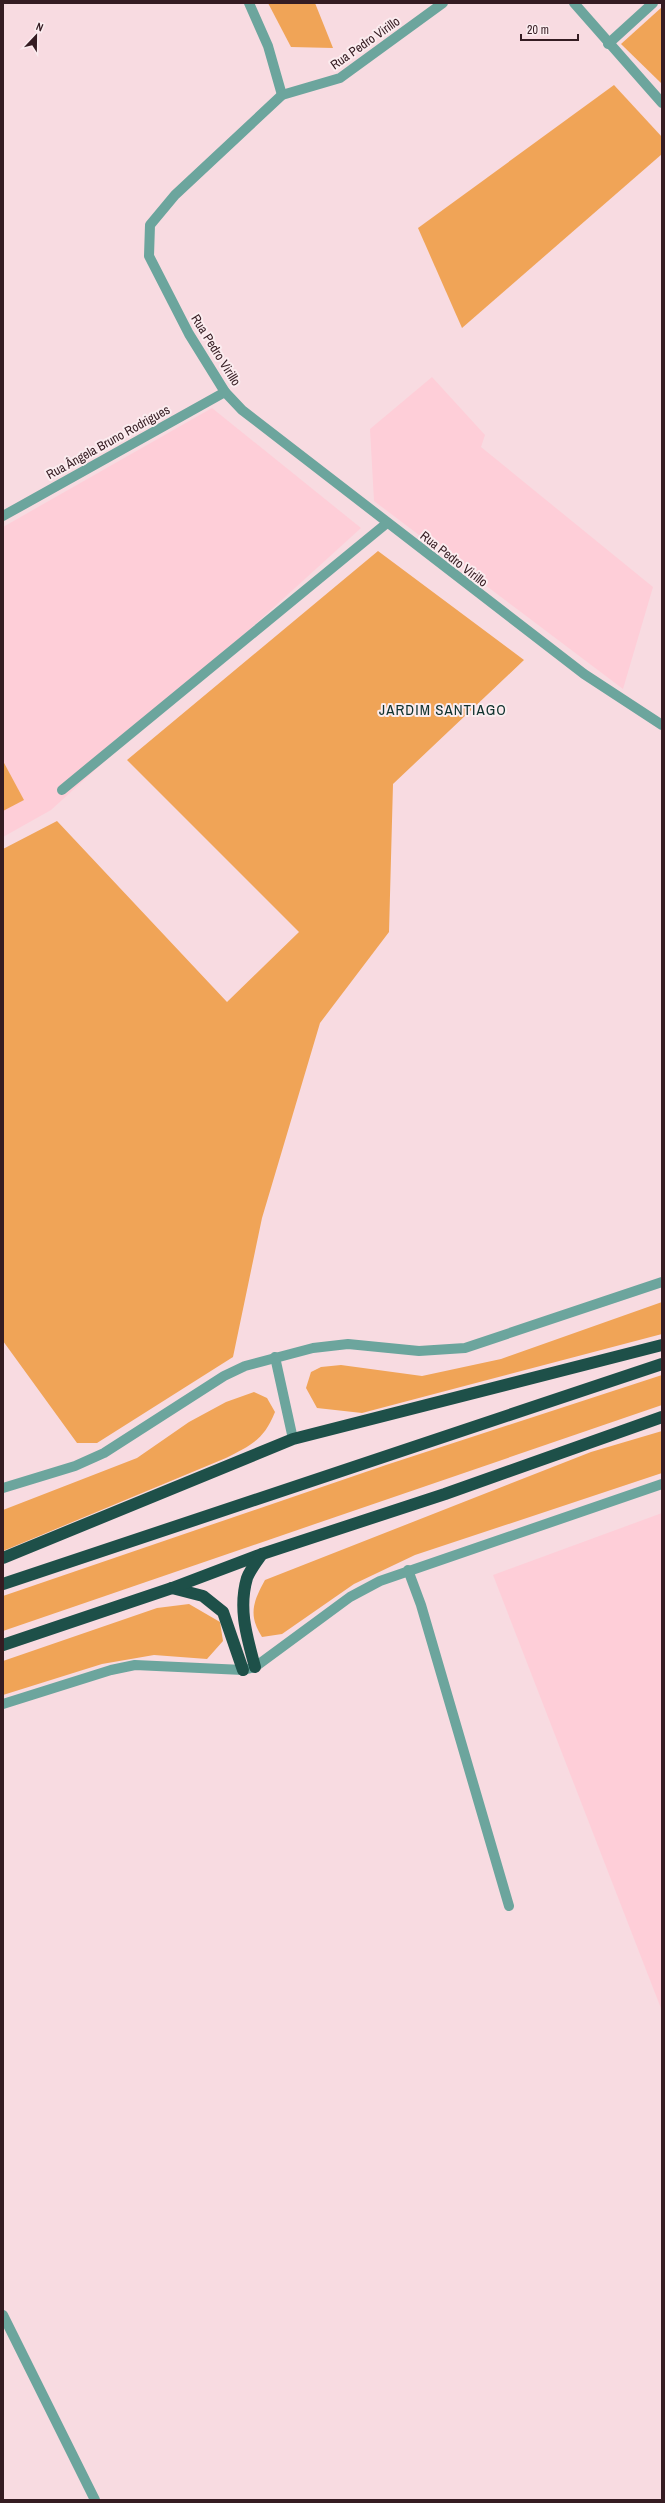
<svg xmlns="http://www.w3.org/2000/svg" width="665" height="2503" viewBox="0 0 665 2503" font-family="'Archivo Narrow',sans-serif">
	<rect width="100%" height="100%" fill="#f8dbe1"/>
	<g fill="#feced8">
		<path d="M432 377 485 435 481 447 653 587 623 689 374 501 370 429Z"/>
		<path d="M212 408 361 528 51 810 3 837V527Z"/>
		<path d="M662 1513V2011L493 1575Z"/>
	</g>
	<g fill="#f0a457">
		<path d="M268 3H315L333 48 291 47Z"/>
		<path d="M662 7V84L621 44Z"/>
		<path d="M614 85 662 137V154L462 328 418 228Z"/>
		<path d="M378 551 524 660 393 784 389 932 320 1023 262 1218 233 1357 97 1443H77L3 1341V849L57 821 227 1002 299 932 127 760Z"/>
		<path d="M3 761 24 800 3 811Z"/>
		<path d="M662 1302V1334L362 1413 317 1408 306 1388 311 1372 321 1367 341 1365 422 1376 501 1359Z"/>
		<path d="M662 1375V1405L3 1631V1596L386 1465Z"/>
		<path d="M254 1392 267 1398 275 1412C264 1440 251 1445 226 1458L3 1551V1510L137 1458 189 1422 226 1402Z"/>
		<path d="M662 1431V1473L415 1555 354 1584 282 1634 262 1637C248 1615 253 1602 265 1580L591 1452Z"/>
		<path d="M189 1604 220 1622 223 1641 207 1659 154 1655 102 1664 3 1695V1661L157 1608Z"/>
	</g>
	<g fill="none" stroke-linecap="round" stroke-linejoin="round">
		<g stroke="#6ca59d" stroke-width="10">
			<path d="M249 3 268 46 282 95"/>
			<path d="M443 3 340 78 282 95 175 195 150 225 149 256 189 334 225 392 242 410 584 674 662 725"/>
			<path d="M574 3 662 103"/>
			<path d="M608 44 653 3"/>
			<path d="M3 516 225 392"/>
			<path d="M62 790 387 523"/>
			<path d="M275 1357 293 1439"/>
			<path d="M3 1488 75 1466 104 1453 224 1376 245 1366 313 1348 348 1344 419 1351 465 1348 662 1282"/>
			<path d="M408 1570 421 1605 509 1906"/>
			<path d="M3 1704 111 1670 135 1665 243 1670 255 1667 350 1597 380 1581 662 1484"/>
			<path d="M3 2315 95 2500"/>
		</g>
		<g stroke="#1e5049" stroke-width="12">
			<path d="M3 1558 293 1439 662 1345"/>
			<path d="M3 1584 662 1364"/>
			<path d="M172 1588 203 1596 223 1612 243 1670"/>
			<path d="M3 1645 172 1588 262 1554 445 1494 662 1417"/>
			<path d="M255 1667C247 1637 238 1609 247 1578 250 1570 257 1561 262 1554"/>
		</g>
	</g>
	<g text-anchor="middle" dominant-baseline="central" stroke-width="4" stroke-linejoin="round" paint-order="stroke">
		<g font-size="13" fill="#351c22" stroke="#fbecef">
			<text transform="translate(365 43) rotate(-35)">Rua Pedro Virillo</text>
			<text transform="translate(216 350) rotate(58)">Rua Pedro Virillo</text>
			<text transform="translate(108 442) rotate(-29)">Rua Ângela Bruno Rodrigues</text>
			<text transform="translate(454 559) rotate(38)">Rua Pedro Virillo</text>
		</g>
		<g font-size="15" letter-spacing="1" fill="#10322e" stroke="#fbecef">
			<text x="443" y="709">JARDIM SANTIAGO</text>
		</g>
	</g>
	<rect width="665" height="2503" fill="none" stroke="#351c22" stroke-width="8"/>
	<g transform="translate(36 36) rotate(22)" stroke="#fbecef" stroke-width="3" paint-order="stroke">
	<path d="M0-3L7 15L0 10L-7 15Z" fill="#351c22"/>
	<text y="-6" font-size="11" font-weight="bold" text-anchor="middle" fill="#351c22">N</text>
	</g>
	<path d="M521 34v6h57v-6" fill="none" stroke="#351c22" stroke-width="2"/>
	<text x="527" y="34" font-size="12" fill="#351c22" stroke="#fbecef" stroke-width="3" paint-order="stroke">20 m</text>
</svg>
